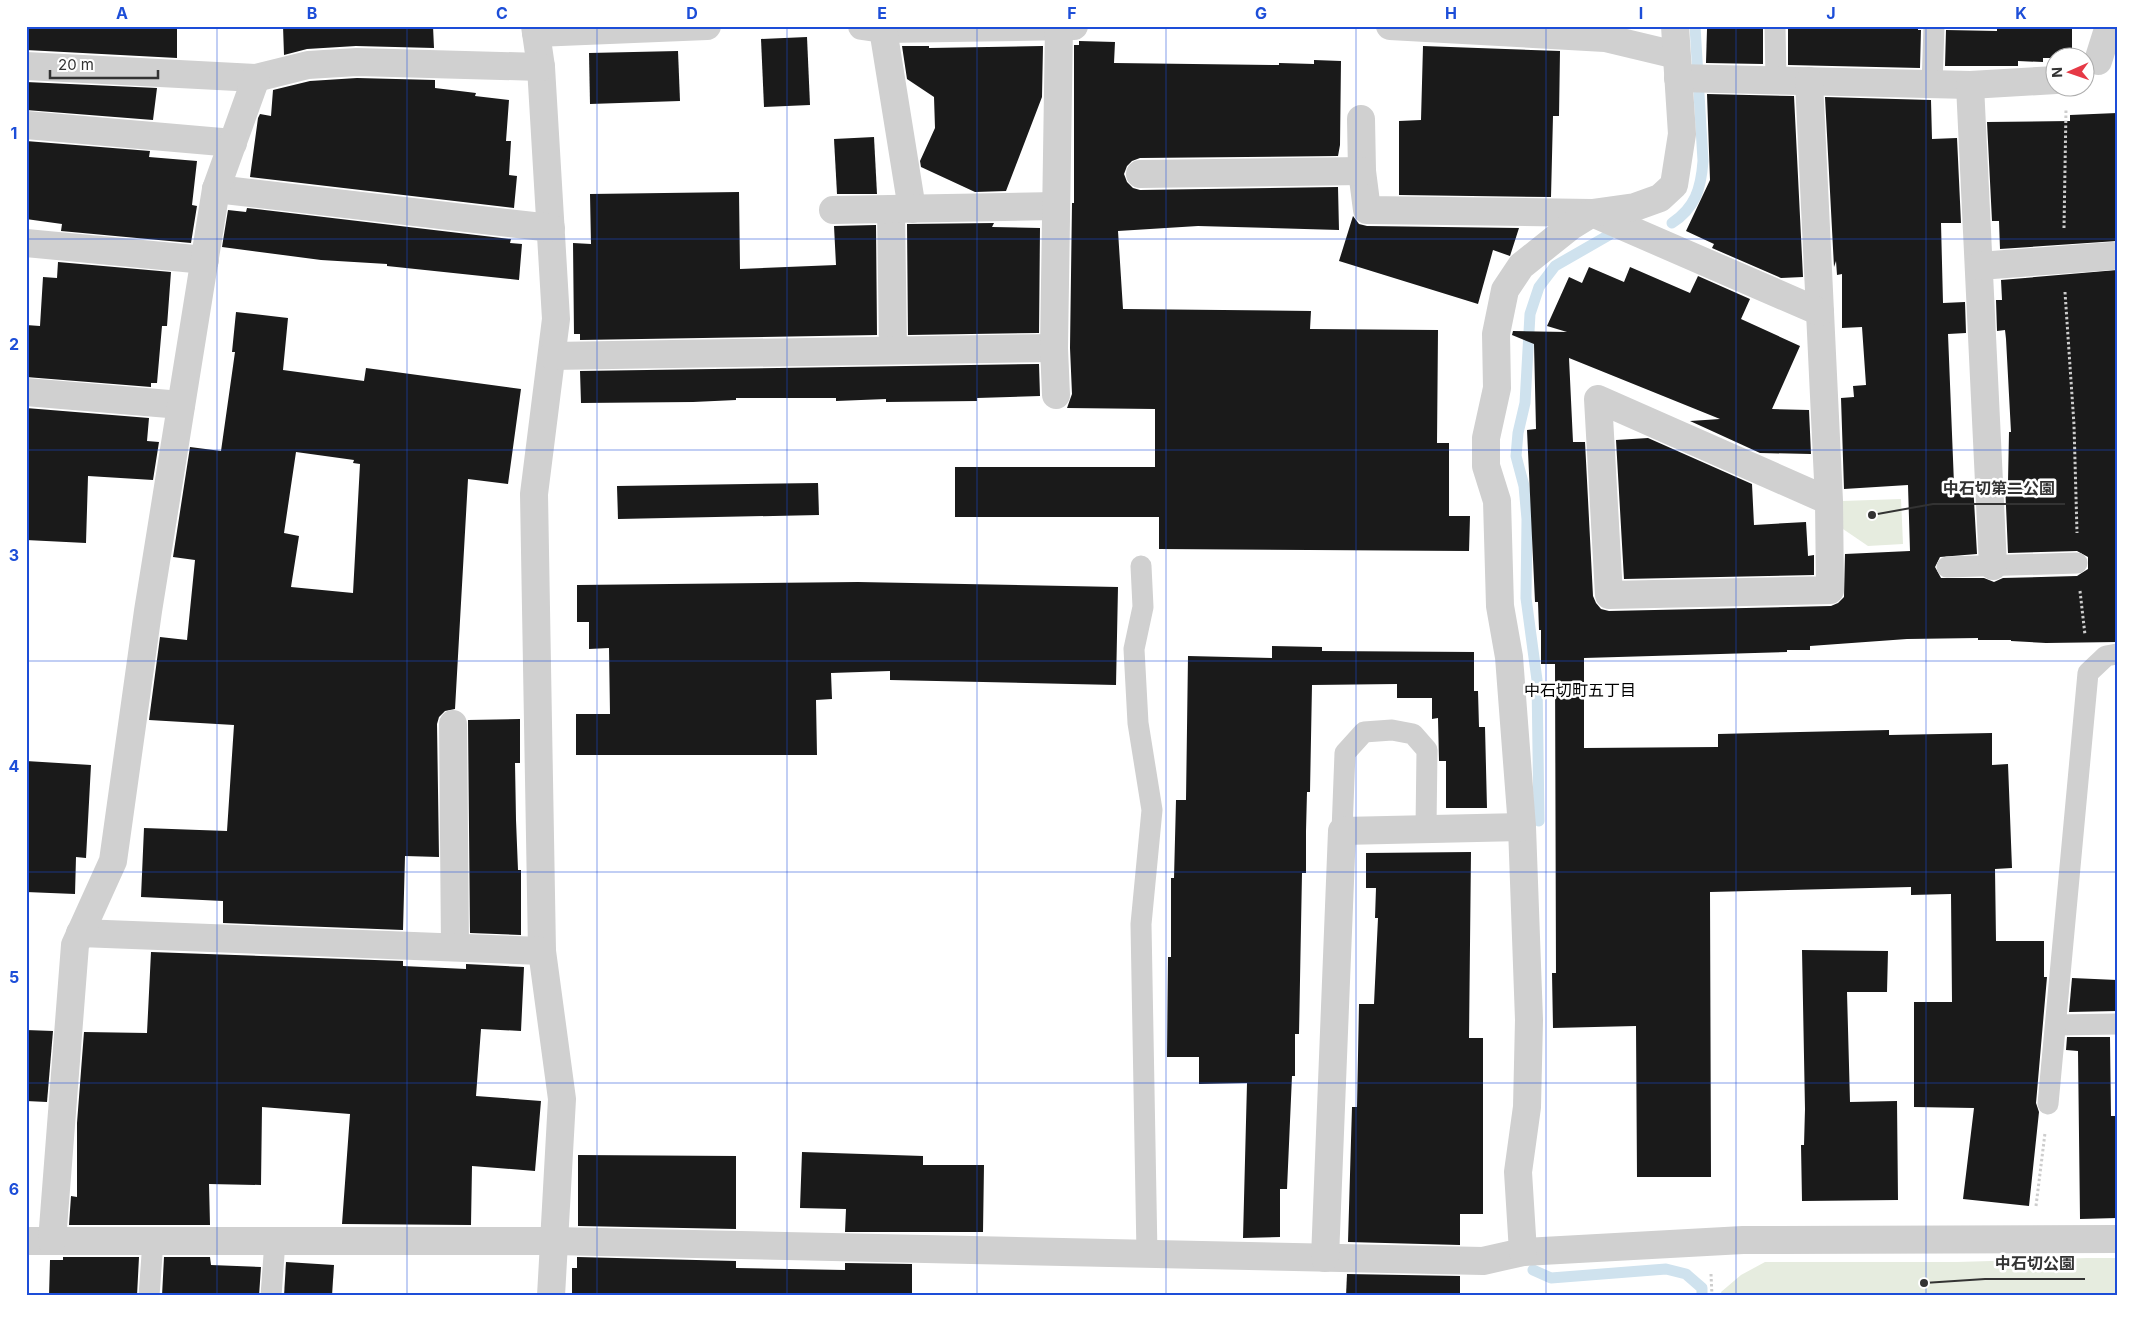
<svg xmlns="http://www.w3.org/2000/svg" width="2143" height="1322" viewBox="0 0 2143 1322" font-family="Inter,'Noto Sans JP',sans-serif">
	<rect width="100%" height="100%" fill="#fff"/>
	<g fill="#e6ecdf">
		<path d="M1901 499 1903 544 1868 546 1843 529 1842 501Z"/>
		<path d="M2087 1258H2117V1296H1722L1721 1292 1741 1275 1765 1262H1957Z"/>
	</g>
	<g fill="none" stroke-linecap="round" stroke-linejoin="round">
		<g stroke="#cfe2ee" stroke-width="11">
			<path d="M1672 223C1695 208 1701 189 1703 161L1695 26"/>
			<path d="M1539 821 1537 680 1526 598 1527 519 1524 486 1516 456 1518 433 1525 403 1530 314 1539 287 1555 266 1609 235"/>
			<path d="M1533 1270 1551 1278 1666 1269 1686 1274 1702 1288V1296"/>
		</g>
	</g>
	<g fill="#1a1a1a" fill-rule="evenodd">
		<path d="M26 26H177V58L26 50Z"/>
		<path d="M283 26H433L434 48 356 46 307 49 284 55Z"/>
		<path d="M1788 26H1918V30H1921L1920 68 1788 65Z"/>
		<path d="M1997 26H2072V58H2043V62L2018 61V66H1945L1946 30 1997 31Z"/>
		<path d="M1763 28V64L1706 63 1707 29Z"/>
		<path d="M807 37 810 105 764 107 761 39Z"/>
		<path d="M1079 41 1115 42 1114 63 1279 65V63L1314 64V60L1341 61 1340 145 1338 156 1140 158 1132 161 1127 166 1124 174 1127 182 1133 188 1140 190 1338 187 1339 230 1198 226 1118 231 1123 309 1311 311 1310 329 1438 330 1437 443H1449V516H1470L1469 551 1159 549V517H955V467H1155V409L1067 408 1072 394 1070 348 1072 203H1074V45H1079Z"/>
		<path d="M902 46H929V48L1043 46 1042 97 1006 191 975 192 921 167 920 161 935 128 934 97 907 79Z"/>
		<path d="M1423 46 1560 51 1559 116H1553L1551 197 1399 195V121L1421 120Z"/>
		<path d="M678 51 680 101 590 104 589 53Z"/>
		<path d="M357 78 435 80V88L476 93 475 96 509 100 506 141H511L509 175 517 176 514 208 250 177 258 118 260 114 271 116 273 90 310 81Z"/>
		<path d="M26 82 157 88 153 120 26 110Z"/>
		<path d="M1707 94 1794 96 1803 277 1781 278 1712 248 1714 244 1686 231 1710 180Z"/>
		<path d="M1825 97 1931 100 1932 139 1957 138 1961 223H1941L1943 303 1965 302 1966 333 1948 334 1954 484 1973 483 1977 554 1940 557 1935 567 1941 578H1984L1994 582 2003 578 2077 576 2088 569V557L2077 551 2008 553 2005 482H2008L2009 432H2011L2006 339 2005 330 1997 331 1996 300H2002L2001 280 2117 270V642L2046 643 2011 641V640H1978V638L1907 639 1810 646V650H1787V652L1584 658V748L1718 747V734L1889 730V735L1992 733V765L2008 764 2012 868 1995 869 1996 941H2044V977H2047L2036 1103 2039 1112 2029 1206 1963 1199 1974 1108 1914 1107V1002H1952L1951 894 1911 895V887L1710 892 1711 1177H1637L1636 1026 1553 1028 1552 973H1556L1555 664H1541V630H1539L1538 602H1535L1527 430 1536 429 1534 344 1512 335 1513 331 1567 332 1547 326 1569 277 1582 283 1589 267 1624 282 1630 267 1690 293 1698 276 1750 299 1741 319 1800 346 1772 409 1809 410 1811 454 1760 453 1690 421 1720 419 1569 358 1573 442H1585L1593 596 1596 603 1601 609 1609 611 1831 606 1838 603 1844 597 1845 554 1910 551 1908 485 1844 489 1841 398 1854 397 1853 386 1866 385 1862 327 1842 328V274L1837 275 1836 261 1834 267Z"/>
		<path d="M2117 113V241L2000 249 1999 221H1992L1987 122 2070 121V115Z"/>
		<path d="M874 137 877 194H837L834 139Z"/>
		<path d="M26 141 150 151 149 157 197 161 192 205 197 206 191 243 61 231 62 224 26 219Z"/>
		<path d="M739 192 740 269 836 265 834 226 876 225 877 335 580 340V334H574L573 243 591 244 590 194Z"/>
		<path d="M247 208 511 239 510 243 522 244 519 280 387 266V264L321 260 222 247 228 210 246 212Z"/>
		<path d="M1353 216 1359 224 1367 226 1519 228 1510 256 1493 250 1478 304 1339 261Z"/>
		<path d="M994 223 992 227 1040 228 1039 333 908 335 907 224Z"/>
		<path d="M58 262 171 272 167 326H162L157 383H151V387L26 377V325L40 326 43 277 57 278Z"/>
		<path d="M236 312 288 318 283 370 364 381 366 368 521 389 508 484 468 479 455 709 445 711 439 717 437 724 439 857 405 856 403 930 223 923V901L141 897 144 828 227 831 234 725 149 720 160 637 187 640 195 560 173 557 190 447 221 451 235 352H232ZM296 452 354 460 353 463 360 464 353 593 291 587 299 536 284 533Z"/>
		<path d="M1039 364 1040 396 977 398V401L886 402V399L836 401V398H736V400L693 402 581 403 580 371Z"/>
		<path d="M26 408 149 418 147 441 159 442 153 480 88 476 86 543 26 540Z"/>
		<path d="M1648 438 1752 484 1754 525 1806 522 1808 556 1814 555V575L1624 579 1616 440Z"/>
		<path d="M818 483 819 515 618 519 617 486Z"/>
		<path d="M858 582 1118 587 1116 685 890 680V671L831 673 832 699 816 700 817 755H576V714H610L609 648 589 649V622H577V585Z"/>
		<path d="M1272 646 1322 647V651L1474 652V691H1478L1479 727H1485L1487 808H1446V761H1439L1438 718 1432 719V698H1397V684L1312 685 1310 792H1307L1306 831V873H1302L1299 1034H1295V1076H1292L1287 1189H1280V1237L1243 1238 1247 1083 1199 1084V1057H1167L1168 957H1171V878H1174L1176 800H1186L1188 656 1272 658Z"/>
		<path d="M520 719V763H515L516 820 518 870H521V935L470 933 468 720Z"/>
		<path d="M26 761 91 765 86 858 76 857 75 894 26 892Z"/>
		<path d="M1471 852 1469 1038H1483V1214H1460V1245L1348 1242 1352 1107H1357L1359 1004H1374L1378 918H1375L1376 888H1366V853Z"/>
		<path d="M1802 950 1888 951 1887 992H1847L1850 1102 1897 1101 1898 1200 1802 1201 1801 1145H1804L1805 1109Z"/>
		<path d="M151 952 403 961V966L466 969V964L524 967 521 1031 481 1029 476 1096 541 1101 535 1171 472 1166 471 1225 342 1224 350 1114 262 1107 261 1185 209 1184 210 1225H69L71 1196 77 1197V1123L84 1032 147 1033Z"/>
		<path d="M2072 978 2117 980V1011L2069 1012Z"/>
		<path d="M26 1030 53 1031 47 1102 26 1101Z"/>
		<path d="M2067 1037H2110L2111 1116H2117V1218L2080 1219 2078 1051 2066 1050Z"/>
		<path d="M802 1152 923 1156V1165H984L983 1232H845L846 1209 800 1208Z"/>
		<path d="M578 1155 736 1156V1229L578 1226Z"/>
		<path d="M63 1257H139L137 1296H49L50 1260H63Z"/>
		<path d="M164 1257H210L211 1265 261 1267 259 1296H162Z"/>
		<path d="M577 1257 736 1261V1268L845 1270V1263L912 1264V1296H572V1268H577Z"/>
		<path d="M286 1262 334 1265 332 1296H284Z"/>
		<path d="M1347 1274 1460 1276V1296H1346Z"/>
	</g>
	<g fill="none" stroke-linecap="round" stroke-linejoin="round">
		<g stroke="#cdcdcd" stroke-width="3" stroke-dasharray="2.5 2.5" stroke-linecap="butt">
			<path d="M2064 228 2066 109"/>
			<path d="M2065 292 2074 425 2077 533"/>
			<path d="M2080 591 2085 635"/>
			<path d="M2036 1206 2045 1133"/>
			<path d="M1711 1274 1712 1296"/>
		</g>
		<g stroke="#d0d0d0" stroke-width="21">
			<path d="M1775 26 1776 80"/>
			<path d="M1932 85 1934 26"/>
			<path d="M1141 566 1143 607 1134 649 1138 723 1152 810 1141 924 1147 1254"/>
			<path d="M1947 567 2077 563"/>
			<path d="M1342 831 1345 753 1364 732 1392 730 1413 734 1427 750 1426 828"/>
			<path d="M2056 1025 2117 1024"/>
			<path d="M2048 1104 2088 673 2106 656 2117 654"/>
			<path d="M149 1296 153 1241"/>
			<path d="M271 1296 275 1241"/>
		</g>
		<g stroke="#d0d0d0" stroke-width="28">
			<path d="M535 26 541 67 556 319 534 494 542 951 562 1099 551 1296"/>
			<path d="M862 26 883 29 1074 26"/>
			<path d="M1390 26 1605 38 1676 55"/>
			<path d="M883 29 912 209"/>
			<path d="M536 33 707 26"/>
			<path d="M2098 61 2109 26"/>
			<path d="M26 66 256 78 308 65 357 62 541 67"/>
			<path d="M1678 78 1970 85 2056 80"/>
			<path d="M1809 81 1829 501 1830 590 1609 595 1598 399 1829 501"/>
			<path d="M1970 85 1993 566"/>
			<path d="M1361 119 1362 171 1367 210 1592 213 1820 312"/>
			<path d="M26 125 233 143"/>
			<path d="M1140 174 1362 171"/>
			<path d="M216 189 551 228"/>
			<path d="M891 209 893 350"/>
			<path d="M833 210 1056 206"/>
			<path d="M26 243 205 260"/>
			<path d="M1979 266 2112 256"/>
			<path d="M552 356 1054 348"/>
			<path d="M26 392 181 405"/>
			<path d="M1056 395 1054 348 1059 26"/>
			<path d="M453 724 455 947"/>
			<path d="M80 933 542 951"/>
			<path d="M26 1241H554L1483 1261 1523 1252 1743 1240 2117 1239"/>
			<path d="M52 1241 75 945 113 861 148 611 216 189 256 78"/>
			<path d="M1523 1252 1518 1172 1527 1107 1529 1020 1522 827 1509 657 1500 606 1497 501 1486 466V438L1497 388 1496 334 1505 290 1521 266 1571 226 1592 213 1635 207 1660 198 1674 185 1682 134 1675 26"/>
			<path d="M1325 1258 1342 831 1522 827"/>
		</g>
	</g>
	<path fill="none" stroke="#1d4ed8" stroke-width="1" stroke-opacity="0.55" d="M217 26V1296M407 26V1296M597 26V1296M787 26V1296M977 26V1296M1166 26V1296M1356 26V1296M1546 26V1296M1736 26V1296M1926 26V1296M26 239H2117M26 450H2117M26 661H2117M26 872H2117M26 1083H2117"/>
	<g text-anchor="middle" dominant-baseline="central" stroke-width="5" stroke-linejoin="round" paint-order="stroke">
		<g font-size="16" fill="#000" stroke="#fff">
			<text x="1580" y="690">中石切町五丁目</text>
		</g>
	</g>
	<path fill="none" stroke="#333" stroke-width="2" d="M1872 515L1933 504H2065M1924 1283L1985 1279H2085"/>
	<g fill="#333" stroke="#fff" stroke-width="2">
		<circle cx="1872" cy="515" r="5"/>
		<circle cx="1924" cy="1283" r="5"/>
	</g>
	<g font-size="16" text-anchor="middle" font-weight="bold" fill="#333" stroke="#fff" stroke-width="5" stroke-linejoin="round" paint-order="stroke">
		<text x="1999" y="494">中石切第二公園</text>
		<text x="2035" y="1269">中石切公園</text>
	</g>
	<rect width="2143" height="1322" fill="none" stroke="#ffffff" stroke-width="55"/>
	<g transform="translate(2070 72) rotate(268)"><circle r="24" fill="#ffffff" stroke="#adadad"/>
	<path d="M0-4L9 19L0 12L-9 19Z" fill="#e63946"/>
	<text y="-8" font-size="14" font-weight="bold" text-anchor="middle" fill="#333333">N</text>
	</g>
	<path d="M50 70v8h108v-8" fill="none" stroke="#333333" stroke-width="2.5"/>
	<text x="58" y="70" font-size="15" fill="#333333" stroke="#ffffff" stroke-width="4" paint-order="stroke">20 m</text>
	<rect x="28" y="28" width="2088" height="1266" fill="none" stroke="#1d4ed8" stroke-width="2"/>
	<g font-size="16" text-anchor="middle" font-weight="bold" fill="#1d4ed8">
		<text x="122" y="19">A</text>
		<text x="312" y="19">B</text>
		<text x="502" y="19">C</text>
		<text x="692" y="19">D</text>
		<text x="882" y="19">E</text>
		<text x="1072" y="19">F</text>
		<text x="1261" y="19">G</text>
		<text x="1451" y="19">H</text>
		<text x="1641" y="19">I</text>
		<text x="1831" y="19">J</text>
		<text x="2021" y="19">K</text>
		<text x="14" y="139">1</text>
		<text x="14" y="350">2</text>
		<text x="14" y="561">3</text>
		<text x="14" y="772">4</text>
		<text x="14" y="983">5</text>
		<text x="14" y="1195">6</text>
	</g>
</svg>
